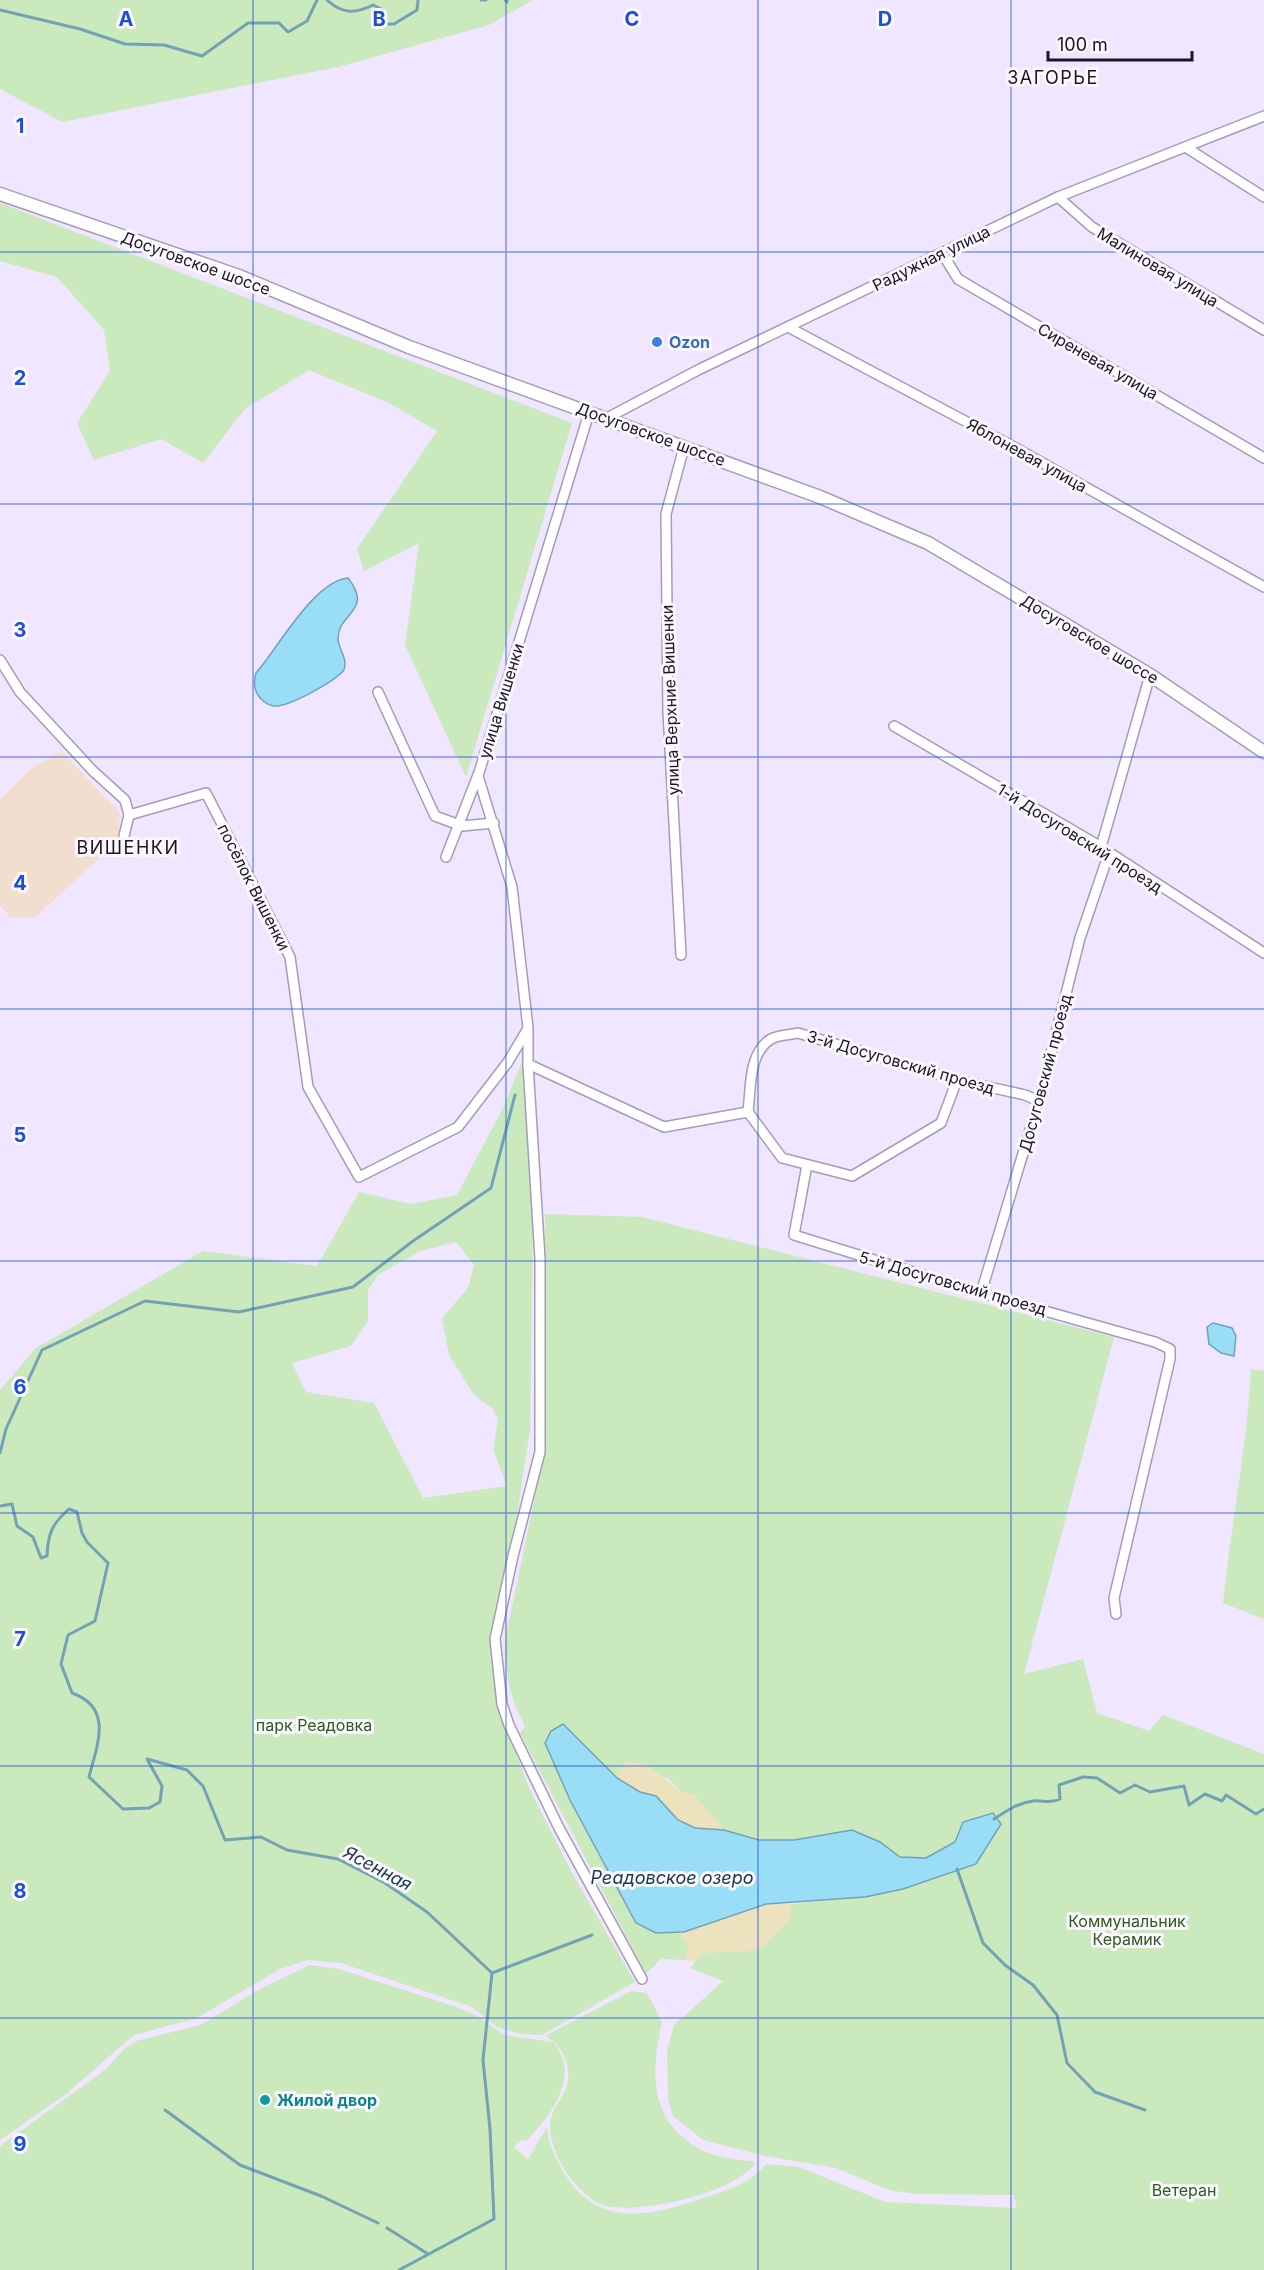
<svg xmlns="http://www.w3.org/2000/svg" width="1264" height="2270" viewBox="0 0 1264 2270" font-family="Inter,sans-serif">
	<rect width="100%" height="100%" fill="#f0e6ff"/>
	<path fill="#f1dece" d="M62 752 120 813 118 841 34 918 10 917 0 905V800L34 766Z"/>
	<g fill="#cae9bd" fill-rule="evenodd">
		<path d="M0 0H533L489 25 338 67 62 122 0 89Z"/>
		<path d="M0 203 572 423 466 777 405 645 419 543 364 571 357 549 437 431 389 403 309 370 245 409 203 463 161 439 94 460 77 423 110 371 104 330 57 277 0 261Z"/>
		<path d="M522 1062 533 1218 530 1429 513 1543 490 1645 499 1705 529 1788 572 1873 635 1982 542 2035 521 2034 497 2027 472 2007 341 1963 308 1960 280 1969 197 2018 134 2035 66 2094 0 2140V1390L36 1348 203 1251 317 1266 359 1192 411 1204 457 1195 504 1106ZM456 1242 474 1265 468 1288 442 1318 449 1355 474 1395 493 1409 498 1420 493 1449 507 1486 423 1498 374 1403 306 1392 292 1363 351 1346 368 1321V1290L378 1275 420 1251Z"/>
		<path d="M545 1214 642 1217 1114 1337 1024 1674 1083 1659 1097 1713 1149 1731 1163 1715 1264 1754V2270H0V2146L105 2070 125 2048 136 2041 200 2025 262 1988 310 1965 339 1969 454 2006 477 2016 505 2035 553 2042C582 2075 551 2116 526 2141L522 2140 514 2147 528 2159 547 2127C548 2143 554 2155 562 2169 596 2231 650 2216 707 2197 727 2190 752 2182 766 2164L799 2167 885 2202 1017 2208 1014 2195 915 2194 889 2190 836 2168 765 2156 703 2140 673 2116 668 2099 667 2051 674 2025 723 1981 690 1968 702 1953 760 1950 790 1919 791 1904 865 1897 903 1889 955 1842 926 1858 900 1857 880 1842 852 1830 794 1840H759L724 1830 695 1795 680 1791 669 1779 626 1761 617 1778 563 1724 545 1743 570 1800 636 1923 656 1933 678 1932 689 1945 684 1960 661 1959 646 1974 520 1733 525 1726C508 1695 507 1675 505 1640L544 1454Z"/>
		<path d="M1251 1369 1264 1371V1619L1223 1603C1231 1525 1247 1447 1251 1369Z"/>
		<path d="M631 1991 647 1993 662 2022C651 2071 648 2119 698 2148 714 2158 737 2159 756 2162 737 2193 636 2216 602 2205 591 2201 579 2188 571 2179 560 2164 549 2142 550 2124 550 2114 560 2100 565 2091 574 2071 564 2045 545 2036Z"/>
	</g>
	<g fill="#ece2bd">
		<path d="M625 1761 649 1766 680 1791 695 1795 724 1830 695 1828 678 1820 656 1796 640 1792 617 1778Z"/>
		<path d="M766 1904H791L790 1919 760 1950 702 1953 696 1961 684 1960 689 1945 678 1932Z"/>
	</g>
	<g fill="#99def6" stroke="#73a2b6" stroke-width="1.5">
		<path d="M348 578C374 611 338 613 338 638 338 650 348 657 344 670 335 681 288 708 273 706 267 705 261 700 258 695 253 688 254 680 256 673 278 648 314 581 348 578Z"/>
		<path d="M1213 1323 1232 1328 1236 1336 1234 1356 1221 1353 1209 1344 1207 1327Z"/>
		<path d="M563 1724 617 1778 640 1792 656 1796 678 1820 695 1828 724 1830 759 1840H794L852 1830 880 1842 900 1857 926 1858 955 1842 963 1822 993 1813 1001 1824 976 1864 903 1889 865 1897 766 1904 684 1932 656 1933 636 1923 570 1800 545 1743 551 1731Z"/>
	</g>
	<g fill="none" stroke-linecap="round" stroke-linejoin="round">
		<g stroke="#73a2b6" stroke-width="3">
			<path d="M327 0C342 14 355 14 373 5L381 9 384 24H394L417 10 418 0"/>
			<path d="M481 0H486"/>
			<path d="M505 0 507 2V0"/>
			<path d="M0 10 80 29 125 44 164 45 202 56 248 23H279L288 32 307 21 317 0"/>
			<path d="M0 1453 6 1429 42 1350 145 1301 239 1312 353 1287 413 1241 491 1188 515 1095"/>
			<path d="M0 1506 12 1504 17 1526 33 1537 41 1558 47 1556C48 1533 52 1524 69 1509L77 1512 82 1533 87 1542 108 1563 95 1621 68 1635 61 1664 72 1693C114 1708 97 1745 89 1777L123 1809 149 1808 160 1802 162 1786 147 1759 187 1770 203 1786 225 1840 261 1837 287 1850 338 1859 385 1883 427 1912 492 1973 483 2060 490 2129 494 2219 399 2270"/>
			<path d="M994 1819C1006 1811 1018 1803 1033 1801 1044 1800 1049 1804 1060 1799L1059 1785 1083 1777 1097 1778 1120 1793 1135 1785 1150 1792 1184 1786 1189 1805 1205 1794 1222 1801 1226 1795 1256 1814 1264 1809"/>
			<path d="M957 1869 983 1943 1005 1965 1033 1985 1057 2015 1067 2063 1095 2092 1145 2110"/>
			<path d="M492 1973 592 1935"/>
			<path d="M165 2110 240 2165 321 2196 378 2223"/>
			<path d="M387 2228 428 2254"/>
		</g>
		<g stroke="#a79bb7" stroke-width="12">
			<g id="minor">
				<path d="M1187 148 1264 197"/>
				<path d="M1058 197 1092 227 1264 330"/>
				<path d="M942 253 958 279 1264 458"/>
				<path d="M788 327 1012 446 1264 587"/>
				<path d="M589 413 478 776 512 887 528 1028V1064L540 1259V1452L513 1556 495 1639 502 1704 509 1725 559 1828 642 1979"/>
				<path d="M607 418 700 369 1058 197 1264 116"/>
				<path d="M0 660 20 692 93 771 125 800 129 815 124 836"/>
				<path d="M378 692 435 816 462 826 494 823"/>
				<path d="M894 726 1101 847 1264 953"/>
				<path d="M129 815 206 793 290 957 308 1087 359 1177 458 1127 508 1062 527 1030"/>
				<path d="M1101 847 1150 675"/>
				<path d="M446 857 478 775"/>
				<path d="M681 955 668 711 666 514 684 447"/>
				<path d="M528 1064 664 1127 748 1112"/>
				<path d="M748 1112C751 1089 748 1053 771 1039 778 1035 790 1035 798 1033L957 1080 1025 1095 1039 1101"/>
				<path d="M748 1112 782 1158 852 1176 941 1123 957 1080"/>
				<path d="M807 1165 794 1235 981 1293 1155 1342 1170 1349V1359L1114 1598 1116 1614"/>
				<path d="M981 1293 1040 1097 1080 938 1109 853"/>
			</g>
		</g>
		<g stroke="#a79bb7" stroke-width="15">
			<path id="secondary" d="M0 194 239 276 409 347 820 497 928 543 1150 675 1264 752"/>
		</g>
		<use href="#minor" stroke="#fff" stroke-width="9"/>
		<use href="#secondary" stroke="#fff" stroke-width="12"/>
	</g>
	<path fill="none" stroke="#1d4ed8" stroke-width="1.5" stroke-opacity="0.55" d="M253 0V2270M506 0V2270M758 0V2270M1011 0V2270M0 252H1264M0 504H1264M0 757H1264M0 1009H1264M0 1261H1264M0 1513H1264M0 1766H1264M0 2018H1264"/>
	<circle fill="#3f7fe0" stroke="#faf7fe" stroke-width="2" cx="657" cy="342" r="6"/>
	<circle fill="#0f9aa8" stroke="#faf7fe" stroke-width="2" cx="265" cy="2100" r="6"/>
	<g text-anchor="middle" dominant-baseline="central" stroke-width="6" stroke-linejoin="round" paint-order="stroke">
		<g font-size="16" fill="#1b1621" stroke="#faf7fe">
			<text transform="translate(931 258) rotate(-26)">Радужная улица</text>
			<text transform="translate(196 263) rotate(20)">Досуговское шоссе</text>
			<text transform="translate(1158 267) rotate(31)">Малиновая улица</text>
			<text transform="translate(1098 361) rotate(30)">Сиреневая улица</text>
			<text transform="translate(651 434) rotate(20)">Досуговское шоссе</text>
			<text transform="translate(1027 455) rotate(29)">Яблоневая улица</text>
			<text transform="translate(1090 639) rotate(31)">Досуговское шоссе</text>
			<text transform="translate(670 700) rotate(-92)">улица Верхние Вишенки</text>
			<text transform="translate(501 701) rotate(-73)">улица Вишенки</text>
			<text transform="translate(1080 838) rotate(32)">1-й Досуговский проезд</text>
			<text transform="translate(254 887) rotate(63)">посёлок Вишенки</text>
			<text transform="translate(901 1062) rotate(16)">3-й Досуговский проезд</text>
			<text transform="translate(1045 1073) rotate(-75)">Досуговский проезд</text>
			<text transform="translate(953 1283) rotate(16)">5-й Досуговский проезд</text>
		</g>
		<g font-size="16" font-weight="bold" fill="#366cbe" stroke="#faf7fe" text-anchor="start">
			<text x="669" y="342">Ozon</text>
		</g>
		<g font-size="16" fill="#305a18" stroke="#faf7fe">
			<text x="314" y="1725">парк Реадовка</text>
			<text x="1127" y="1921">Коммунальник<tspan x="1127" dy="18">Керамик</tspan></text>
			<text x="1184" y="2190">Ветеран</text>
		</g>
		<g font-size="16" font-weight="bold" fill="#0d838f" stroke="#faf7fe" text-anchor="start">
			<text x="277" y="2100">Жилой двор</text>
		</g>
		<g font-size="18" letter-spacing="1.5" fill="#1b1621" stroke="#faf7fe">
			<text x="1053" y="77">ЗАГОРЬЕ</text>
			<text x="128" y="847">ВИШЕНКИ</text>
		</g>
		<g font-size="18" font-style="italic" fill="#193a45" stroke="#faf7fe">
			<text transform="translate(378 1868) rotate(28)">Ясенная</text>
			<text x="672" y="1877">Реадовское озеро</text>
		</g>
	</g>
	<g font-size="20" text-anchor="middle" font-weight="bold" fill="#1d4ed8" stroke="#faf7fe" stroke-width="6" stroke-linejoin="round" paint-order="stroke">
		<text x="126" y="26">A</text>
		<text x="379" y="26">B</text>
		<text x="632" y="26">C</text>
		<text x="885" y="26">D</text>
		<text x="20" y="133">1</text>
		<text x="20" y="385">2</text>
		<text x="20" y="637">3</text>
		<text x="20" y="890">4</text>
		<text x="20" y="1142">5</text>
		<text x="20" y="1394">6</text>
		<text x="20" y="1646">7</text>
		<text x="20" y="1898">8</text>
		<text x="20" y="2151">9</text>
	</g>
	<path d="M1048 51v9h144v-9" fill="none" stroke="#1b1621" stroke-width="3"/>
	<text x="1057" y="51" font-size="18" fill="#1b1621" stroke="#faf7fe" stroke-width="4.5" paint-order="stroke">100 m</text>
</svg>
